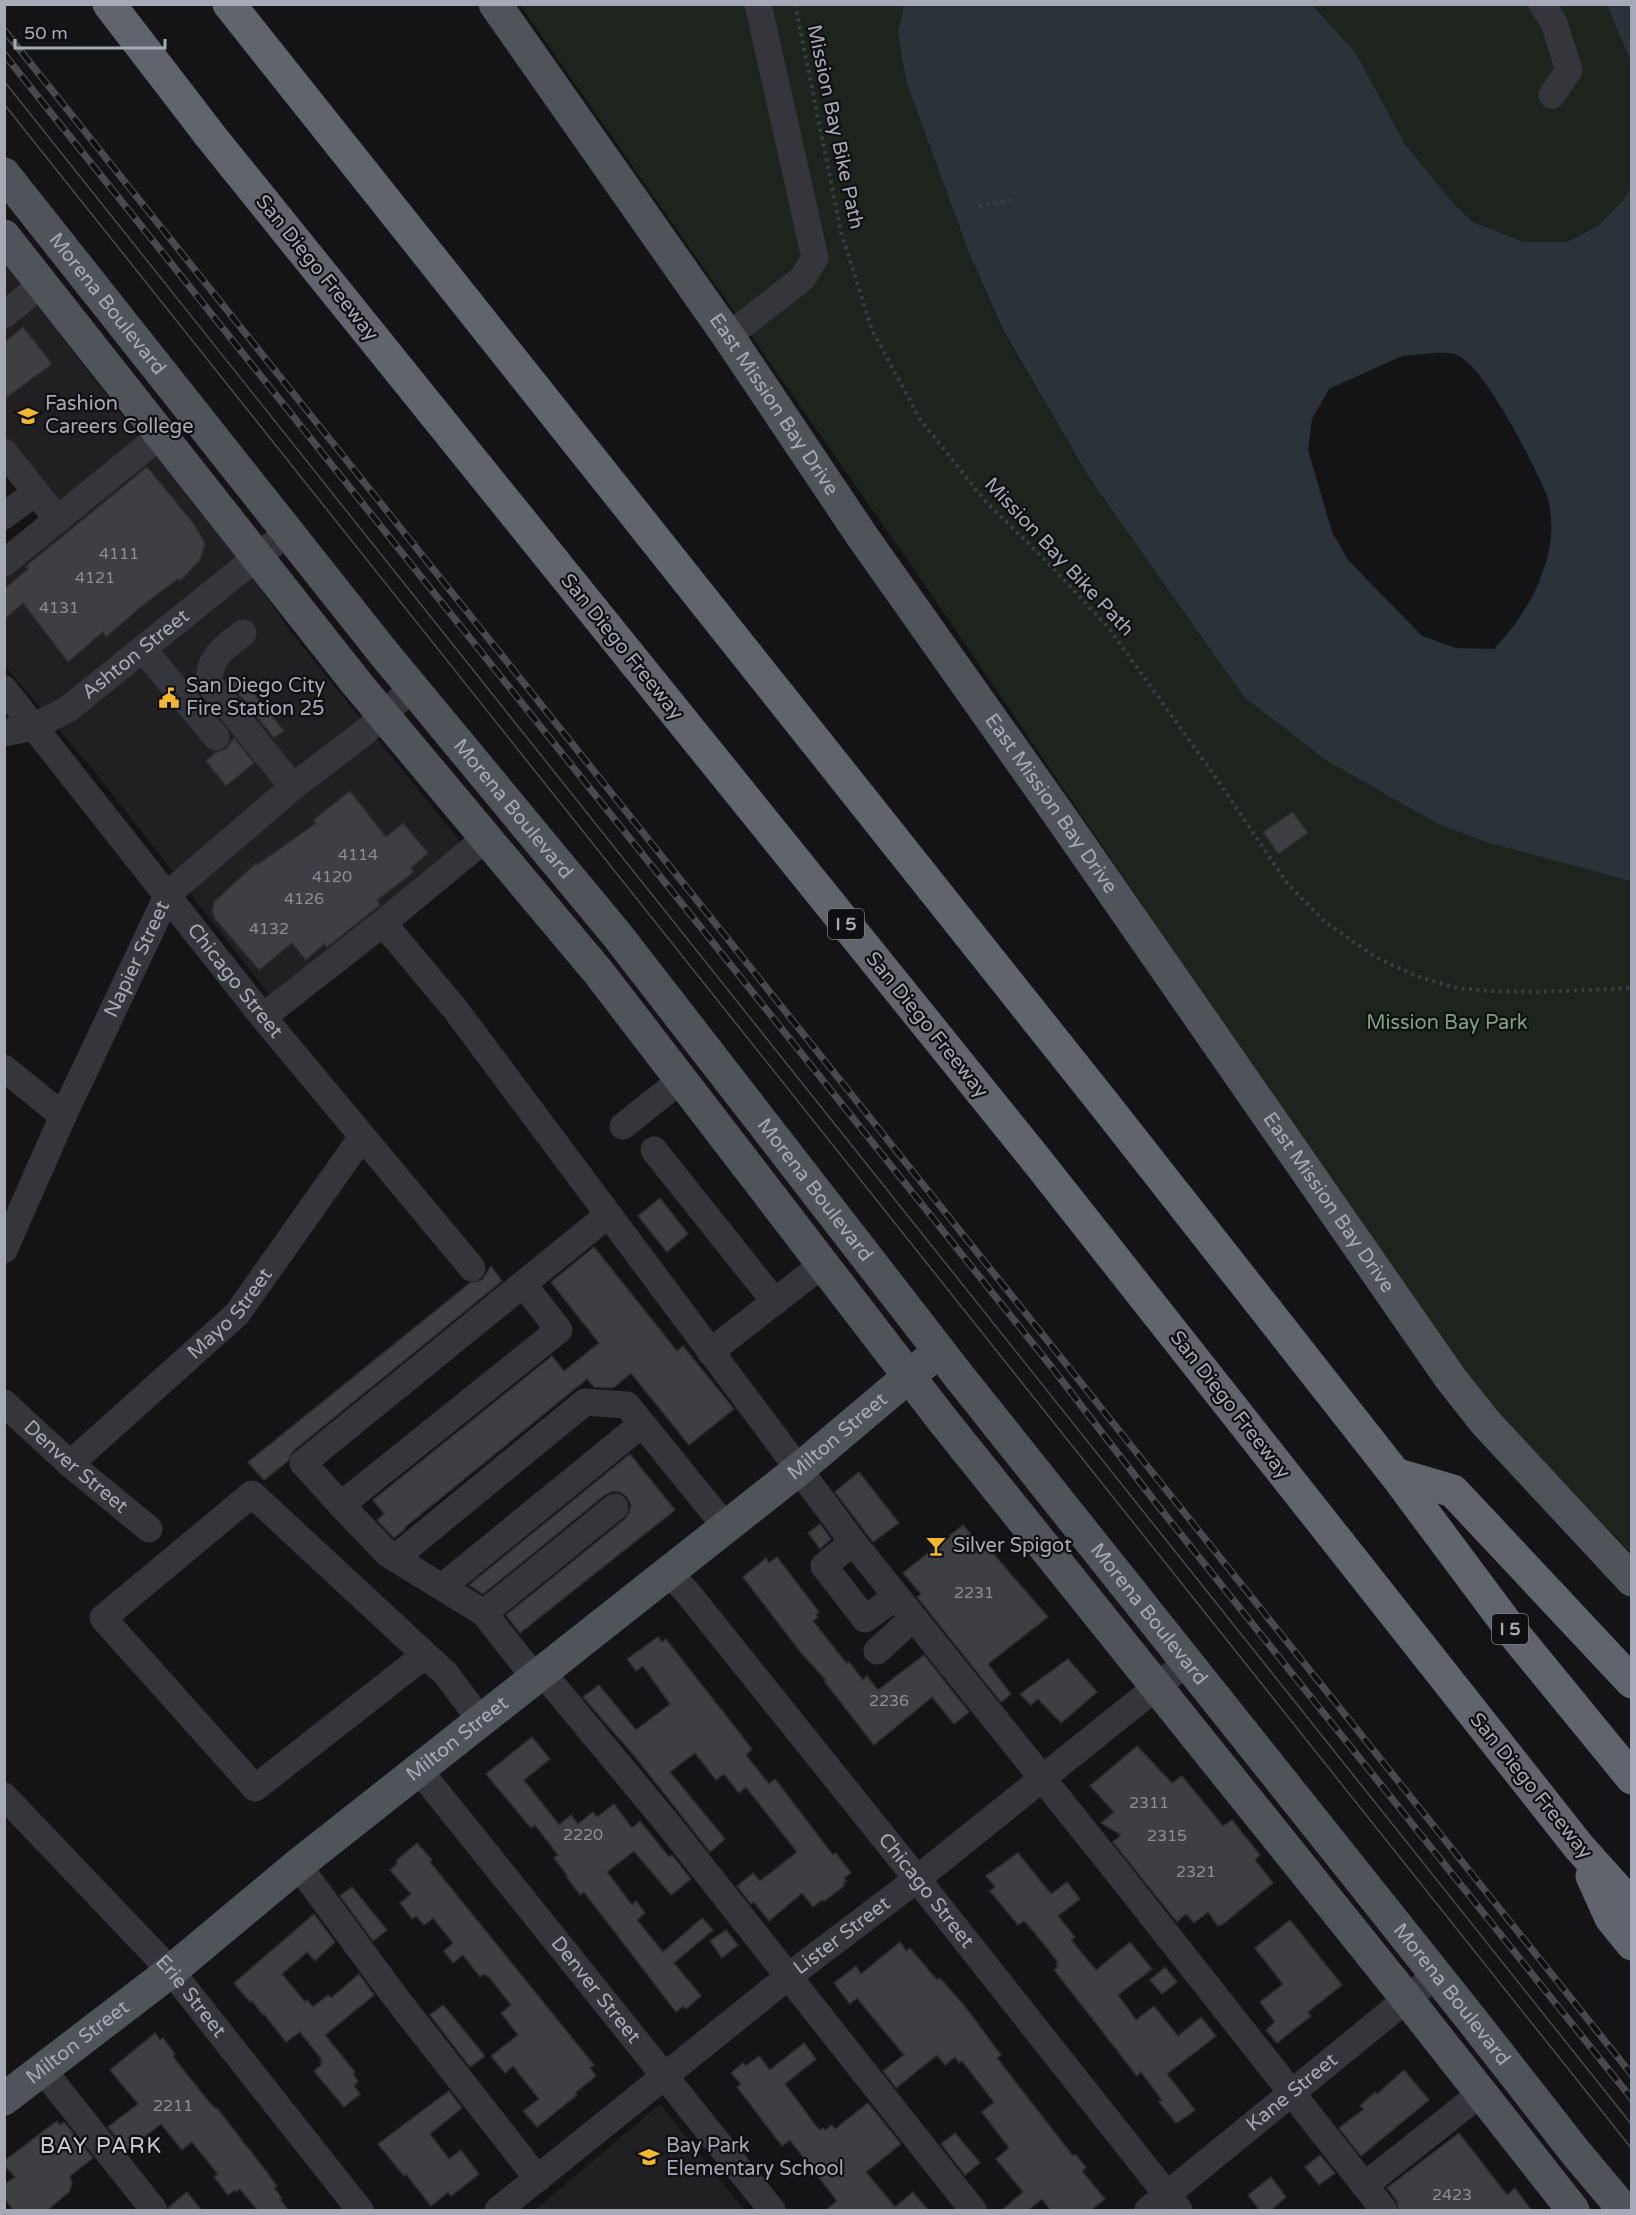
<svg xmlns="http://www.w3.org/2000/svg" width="1636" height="2215" viewBox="0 0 1636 2215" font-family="'Varela Round',sans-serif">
	<rect width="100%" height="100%" fill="#141416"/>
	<g fill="#202023">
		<path d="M4 262 135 432 215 524 291 632 463 845 270 996 99 777 5 666V551L44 518 5 467Z"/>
		<path d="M660 2104 744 2210H535Z"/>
	</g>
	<g fill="#1c241d">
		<path d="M520 5H904L898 33 906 81 969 253 1003 332 1090 479 1244 697 1631 881V1553L1468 1383 920 578Z"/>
		<path d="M1312 5H1607L1631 62 1632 188 1626 197 1599 225 1567 242H1524L1473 222 1453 203 1405 144 1355 52Z"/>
	</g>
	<g fill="#2a323a" fill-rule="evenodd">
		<path d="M904 5H1312L1355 52 1405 144 1453 203 1473 222 1524 242H1567L1599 225 1626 197 1631 188V881L1486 842 1438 824 1326 760 1244 697 1090 479 1004 332 969 253 906 81 898 33ZM1434 353C1441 353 1451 352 1457 355 1484 365 1536 468 1547 496 1551 507 1552 526 1551 537 1546 580 1523 619 1494 649L1456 648 1422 636 1348 560 1332 532 1308 450 1312 419 1329 389 1402 356Z"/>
		<path d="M1607 5H1631V62Z"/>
	</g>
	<g fill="#3e3f43" stroke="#2e2e32" stroke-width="1.5">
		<path d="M23 327 52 364 4 399V343Z"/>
		<path d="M147 467 194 524 205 543 200 560 180 581 178 579 143 605 106 637 103 632 68 662 23 603 4 620V589L28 569 26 566Z"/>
		<path d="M240 676 284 731 274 738 230 684Z"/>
		<path d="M234 738 254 763 226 786 206 761 216 752 226 749Z"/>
		<path d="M350 791 386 837 403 823 428 853 411 868 414 872 377 900 380 905 327 947 324 944 306 960 292 943 259 970 215 919 212 911 214 902 256 863 257 865 316 823 313 820Z"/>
		<path d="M1293 812 1308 833 1278 854 1263 832Z"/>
		<path d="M660 1198 688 1234 667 1252 638 1216Z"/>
		<path d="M594 1247 677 1351 683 1346 734 1409 689 1445 631 1373 613 1388 594 1387 587 1379 404 1528 405 1529 394 1538 377 1520 384 1514 373 1500 552 1356 564 1371 599 1343 551 1282Z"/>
		<path d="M491 1266 502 1281 293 1451 288 1461 264 1480 248 1462 470 1283 482 1280Z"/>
		<path d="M630 1454 675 1510 520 1633 506 1615 625 1519 629 1513 631 1505 627 1497 620 1492 613 1491 605 1495 483 1594 469 1585Z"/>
		<path d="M859 1472 899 1523 873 1542 835 1492Z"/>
		<path d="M820 1524 831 1539 820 1549 808 1533Z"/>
		<path d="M963 1525 980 1545 984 1543 1048 1617 988 1664 1011 1694 1001 1702 917 1597 921 1594 903 1573Z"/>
		<path d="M777 1557 819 1612 816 1614 818 1617 813 1621 847 1664 849 1662 863 1680 867 1676 878 1690 924 1655 969 1712 954 1724 932 1697 874 1745 824 1681 826 1680 802 1654 743 1577 766 1558 769 1563Z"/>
		<path d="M658 1637 662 1642 666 1639 752 1749 746 1755 769 1784 775 1779 833 1855 836 1853 851 1873 844 1878 846 1881 843 1884 844 1886 824 1901 822 1900 813 1907 802 1893 769 1921 754 1902 751 1904 737 1886 753 1873 760 1881 797 1852 746 1787 739 1793 724 1774 716 1780 695 1753 670 1772 725 1839 710 1852 637 1759 583 1697 599 1685 636 1730 670 1704 643 1666 636 1671 627 1659Z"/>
		<path d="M1068 1659 1097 1692 1061 1723 1038 1699 1031 1705 1020 1694Z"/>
		<path d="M532 1737 550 1759 524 1780 559 1825 571 1815 578 1824 593 1812 597 1817 614 1804 632 1828 640 1821 669 1857 672 1855 691 1879 671 1895 634 1851 607 1872 632 1905 636 1901 645 1913 637 1920 663 1952 702 1918 713 1930 674 1963 701 1996 686 2009 683 2006 676 2012 584 1892 580 1895 566 1876 567 1875 554 1858 558 1855 535 1825 531 1828 486 1774Z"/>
		<path d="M1137 1746 1172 1783 1182 1776 1223 1826 1232 1820 1260 1855 1255 1860 1273 1883 1223 1924 1218 1926 1208 1912 1194 1923 1186 1914 1177 1922 1113 1842 1121 1835 1101 1823 1114 1812 1090 1786Z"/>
		<path d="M417 1843 432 1860 430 1862 594 2065 590 2068 596 2076 575 2093 577 2095 537 2127 523 2111 539 2099 513 2066 505 2073 491 2056 518 2035 501 2013 511 2005 490 1978 484 1974 480 1977 463 1955 453 1963 444 1951 453 1943 433 1918 424 1925 416 1916 412 1919 400 1903 411 1894 390 1870 398 1863 396 1861Z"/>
		<path d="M1018 1853 1051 1894 1067 1882 1080 1899 1058 1916 1075 1937 1071 1940 1096 1970 1130 1942 1152 1969 1118 1995 1136 2020 1154 2006 1178 2036 1201 2017 1216 2036 1167 2074 1195 2110 1180 2121 1176 2123 1159 2102 1162 2100 1141 2072 1137 2076 1070 1990 1054 1970 1058 1967 1056 1964 1058 1962 1034 1932 1024 1921 1018 1925 990 1891 995 1887 986 1876Z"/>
		<path d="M352 1887 387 1930 373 1941 340 1896Z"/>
		<path d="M314 1914 335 1942 315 1961 307 1952 282 1974 305 2002 307 2000 313 2007 328 1995 331 1998 359 1974 374 1995 325 2035 355 2072 353 2074 358 2081 354 2086 360 2094 344 2107 314 2071 322 2064 320 2062 322 2060 300 2032 286 2042 264 2014 263 2015 252 2001 250 2002 234 1983Z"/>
		<path d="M1290 1920 1342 1985 1308 2012 1311 2016 1277 2043 1266 2030 1275 2022 1260 2002 1283 1984 1255 1948Z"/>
		<path d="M726 1930 738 1945 722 1958 710 1941Z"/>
		<path d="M900 1942 906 1951 910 1948 937 1980 940 1978 967 2009 1001 2055 997 2058 1073 2156 1075 2154 1086 2167 1082 2171 1105 2199 1090 2211H1051L1042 2199 1027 2211H1001L1023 2192 996 2159 1009 2148 982 2112 994 2102 962 2061 959 2063 955 2057 945 2065 937 2055 896 2088 883 2071 904 2055 857 1998 850 2004 834 1983 856 1966 861 1974Z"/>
		<path d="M1165 1967 1177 1982 1162 1994 1150 1980Z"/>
		<path d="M443 2005 485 2056 470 2067 430 2015Z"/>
		<path d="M155 2033 160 2040 163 2038 175 2054 173 2056 177 2062 210 2103 216 2109 217 2108 230 2125 266 2171 277 2186 274 2188 282 2198 280 2199 289 2211H258L240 2189 236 2192 235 2190 228 2195 214 2177 218 2174 192 2142 182 2150 161 2124 127 2150 108 2127 138 2104 110 2070Z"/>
		<path d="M804 2043 816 2059 785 2084 816 2126 820 2130 823 2128 825 2130 832 2125 835 2129 868 2103 901 2144 866 2172 895 2207 913 2192 929 2211H825L837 2201 790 2140 782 2146 737 2087 741 2084 731 2073 743 2063 746 2066 759 2056 770 2070Z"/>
		<path d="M1404 2070 1429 2100 1361 2156 1339 2128 1364 2109 1360 2106 1375 2092 1377 2094Z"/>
		<path d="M449 2091 462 2108 430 2134 449 2159 461 2150 479 2174 451 2196 448 2192 431 2206 406 2174 404 2176 378 2144Z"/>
		<path d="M57 2121 60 2125 64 2122 93 2158 70 2176 72 2183 69 2192 46 2211H14L4 2198V2185L15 2177 4 2165V2161Z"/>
		<path d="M955 2133 980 2163 965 2175 941 2144Z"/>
		<path d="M1459 2133 1507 2195 1515 2188 1532 2211H1399L1397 2201 1387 2188Z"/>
		<path d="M1320 2155 1335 2173 1319 2185 1305 2167Z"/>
		<path d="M1271 2177 1286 2197 1270 2211H1260L1248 2195Z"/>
		<path d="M187 2192 202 2211H169V2207Z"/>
	</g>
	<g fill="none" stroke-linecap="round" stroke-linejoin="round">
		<g stroke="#3b3d42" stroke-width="4" stroke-dasharray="3 4.5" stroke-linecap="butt">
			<path d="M795 4 841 232 872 330 920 419 985 501 1046 561 1108 627 1212 772 1287 883 1323 920 1375 957 1416 976 1457 988 1491 991 1538 992 1632 988"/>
			<path d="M979 206 1011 200"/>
		</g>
		<g stroke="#35363b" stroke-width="27">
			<path d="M1542 4 1554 23 1569 70 1552 95"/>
			<path d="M4 315 42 284"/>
			<path d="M728 336 802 279 815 258 758 4"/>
			<path d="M4 452 58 520"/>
			<path d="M4 516 36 492"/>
			<path d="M4 563 161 435"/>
			<path d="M243 633C224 648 209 656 209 683L293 787"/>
			<path d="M143 649 216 737"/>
			<path id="s1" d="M4 689 263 1017 472 1268"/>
			<path id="s2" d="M4 733 33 727 68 709 288 532"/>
			<path d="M383 923 486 838"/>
			<path d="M263 1017 383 923 455 1009 853 1542 1123 1879 1384 2210"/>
			<path d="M4 1068 63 1116"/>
			<path d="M623 1126 681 1080"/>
			<path d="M654 1150 775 1302"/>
			<path id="s3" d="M4 1250 63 1116 168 894 293 787 366 731 413 687"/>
			<path d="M523 1284 559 1330 341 1505 303 1463 608 1215"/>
			<path d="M710 1352 823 1264"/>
			<path id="s4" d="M4 1403 70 1464 149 1529"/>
			<path id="s5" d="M70 1464 237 1314 362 1137"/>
			<path d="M341 1505 388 1554 484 1613"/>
			<path d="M853 1542 824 1566 865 1619 896 1597"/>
			<path d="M395 1558 585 1402 627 1405 725 1526"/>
			<path id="s6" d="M668 1572 687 1592 917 1879 1179 2210"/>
			<path d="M442 1587 642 1424"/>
			<path d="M877 1651 913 1618"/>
			<path d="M425 1655 255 1788 103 1618 252 1494 446 1674 481 1721"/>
			<path d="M542 1672 668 1824 973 2210"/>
			<path d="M535 1678 484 1613 615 1507"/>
			<path id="s7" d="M419 1770 772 2210"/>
			<path id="s8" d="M4 1796 171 1971 360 2210"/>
			<path d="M298 1865 396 1998 538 2179"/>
			<path d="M42 2069 154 2210"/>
			<path d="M1365 2185 1480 2094"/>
			<path id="s9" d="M498 2210 789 1976 917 1879 1186 1663"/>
			<path id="s10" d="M1148 2210 1436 1975"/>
		</g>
		<g stroke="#51535a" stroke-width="33">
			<path id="s11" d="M495 4 728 336 862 536 1062 819 1451 1379 1485 1422 1632 1580"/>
			<path id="s12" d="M4 174 382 651 617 935 958 1375 1472 2020 1576 2153 1624 2210"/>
			<path d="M4 236 358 685 599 973 941 1418 1407 1999 1573 2210"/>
			<path id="s13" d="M4 2099 171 1971 298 1865 798 1470 926 1362"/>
		</g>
		<g stroke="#61646c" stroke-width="33">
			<path d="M109 4 212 138 1034 1157 1579 1847 1632 1906"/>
			<path d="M229 4 1101 1100 1395 1474 1515 1635 1632 1778"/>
			<path d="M1395 1474 1453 1491 1632 1682"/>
			<path d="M1592 1876 1611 1918 1632 1944"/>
		</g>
		<g stroke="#484a50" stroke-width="1.5">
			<path d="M4 81 1632 2125"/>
			<path d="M4 104 1632 2149"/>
		</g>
		<g stroke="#484a50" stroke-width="7">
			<g id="rail">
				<path d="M4 30 1632 2075"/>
				<path d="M4 54 1050 1365 1159 1507 1632 2099"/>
			</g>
		</g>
		<use href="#rail" stroke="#0f0f11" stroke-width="4.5" stroke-dasharray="14" stroke-linecap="butt"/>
	</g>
	<defs>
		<g id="school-bare" transform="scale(1.62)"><path d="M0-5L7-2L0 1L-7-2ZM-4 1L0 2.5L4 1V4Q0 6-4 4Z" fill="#f3b82f" stroke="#0f0f11" stroke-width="2.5" paint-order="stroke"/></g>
		<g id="civic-bare" transform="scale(1.62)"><path d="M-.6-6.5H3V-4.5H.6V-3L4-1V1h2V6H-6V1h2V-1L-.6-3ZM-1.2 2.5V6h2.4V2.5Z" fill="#f3b82f" stroke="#0f0f11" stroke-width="2.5" paint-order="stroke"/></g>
		<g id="bar-bare" transform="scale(1.62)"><path d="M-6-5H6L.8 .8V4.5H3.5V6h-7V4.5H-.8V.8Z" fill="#f3b82f" stroke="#0f0f11" stroke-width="2.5" paint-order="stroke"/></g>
	</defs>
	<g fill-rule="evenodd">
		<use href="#school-bare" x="28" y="416"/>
		<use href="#civic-bare" x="169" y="698"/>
		<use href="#bar-bare" x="936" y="1546"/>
		<use href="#school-bare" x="649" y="2157"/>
	</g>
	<g text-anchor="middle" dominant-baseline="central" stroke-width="4.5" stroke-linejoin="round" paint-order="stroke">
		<g font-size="16" fill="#8c8f99">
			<text x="119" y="554">4111</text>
			<text x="95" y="578">4121</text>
			<text x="59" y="608">4131</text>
			<text x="358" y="855">4114</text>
			<text x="332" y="877">4120</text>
			<text x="304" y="899">4126</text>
			<text x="269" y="929">4132</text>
			<text x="974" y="1593">2231</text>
			<text x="889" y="1701">2236</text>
			<text x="1149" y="1803">2311</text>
			<text x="583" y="1835">2220</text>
			<text x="1167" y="1836">2315</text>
			<text x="1196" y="1872">2321</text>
			<text x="173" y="2106">2211</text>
			<text x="1452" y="2195">2423</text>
		</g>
		<g fill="#0f0f11" stroke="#797c84" stroke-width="1.5">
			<rect x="828" y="909" width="36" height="30" rx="4.5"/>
			<rect x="1492" y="1614" width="36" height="30" rx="4.5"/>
		</g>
		<g font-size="18" font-weight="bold" fill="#a6aab6">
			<text x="846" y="924">I 5</text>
			<text x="1510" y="1629">I 5</text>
		</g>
		<g font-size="20" fill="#a6aab6" stroke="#0f0f11">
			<text transform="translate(835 127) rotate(78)">Mission Bay Bike Path</text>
			<text transform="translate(317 268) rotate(51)">San Diego Freeway</text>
			<text stroke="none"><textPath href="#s12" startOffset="166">Morena Boulevard</textPath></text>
			<text stroke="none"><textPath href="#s11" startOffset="488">East Mission Bay Drive</textPath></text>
			<text transform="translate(1059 557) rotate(47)">Mission Bay Bike Path</text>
			<text transform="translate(622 647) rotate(51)">San Diego Freeway</text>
			<text stroke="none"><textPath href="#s2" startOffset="156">Ashton Street</textPath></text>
			<text stroke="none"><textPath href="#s11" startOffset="974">East Mission Bay Drive</textPath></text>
			<text stroke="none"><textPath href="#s12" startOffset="814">Morena Boulevard</textPath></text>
			<text stroke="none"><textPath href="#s3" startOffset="320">Napier Street</textPath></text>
			<text stroke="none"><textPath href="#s1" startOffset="372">Chicago Street</textPath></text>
			<text transform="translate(927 1025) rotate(51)">San Diego Freeway</text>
			<text stroke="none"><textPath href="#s12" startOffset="1300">Morena Boulevard</textPath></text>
			<text stroke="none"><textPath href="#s11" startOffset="1460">East Mission Bay Drive</textPath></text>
			<text stroke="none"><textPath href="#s5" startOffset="220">Mayo Street</textPath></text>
			<text transform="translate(1230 1405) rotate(52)">San Diego Freeway</text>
			<text stroke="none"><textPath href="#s13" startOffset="1065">Milton Street</textPath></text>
			<text stroke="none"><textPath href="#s4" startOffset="96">Denver Street</textPath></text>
			<text stroke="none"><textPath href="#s12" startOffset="1840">Morena Boulevard</textPath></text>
			<text stroke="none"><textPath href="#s13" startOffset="579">Milton Street</textPath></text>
			<text transform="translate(1531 1786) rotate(51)">San Diego Freeway</text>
			<text stroke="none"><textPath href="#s6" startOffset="410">Chicago Street</textPath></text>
			<text stroke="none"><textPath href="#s9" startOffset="440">Lister Street</textPath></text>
			<text stroke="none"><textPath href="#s7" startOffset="282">Denver Street</textPath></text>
			<text stroke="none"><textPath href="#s12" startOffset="2326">Morena Boulevard</textPath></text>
			<text stroke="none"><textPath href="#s8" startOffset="274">Erie Street</textPath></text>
			<text stroke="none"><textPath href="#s13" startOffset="93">Milton Street</textPath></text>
			<text stroke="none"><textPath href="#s10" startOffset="186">Kane Street</textPath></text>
		</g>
		<g font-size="20" fill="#a6aab6" stroke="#0f0f11" text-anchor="start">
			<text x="45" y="404">Fashion<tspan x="45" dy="23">Careers College</tspan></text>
			<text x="186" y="686">San Diego City<tspan x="186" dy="23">Fire Station 25</tspan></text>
			<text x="953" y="1546">Silver Spigot</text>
			<text x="666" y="2146">Bay Park<tspan x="666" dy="23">Elementary School</tspan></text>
		</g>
		<g font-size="20" fill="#7da280" stroke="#0f0f11">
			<text x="1447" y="1023">Mission Bay Park</text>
		</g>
		<g font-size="22" letter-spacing="1.5" fill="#c7c9d2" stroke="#0f0f11">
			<text x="101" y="2146">BAY PARK</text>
		</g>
	</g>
	<rect width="1636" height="2215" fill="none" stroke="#a6aab6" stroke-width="12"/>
	<path d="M15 39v9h150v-9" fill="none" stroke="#a6aab6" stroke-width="3"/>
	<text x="24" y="39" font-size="18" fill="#a6aab6" stroke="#0f0f11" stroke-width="4.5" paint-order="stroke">50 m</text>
</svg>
